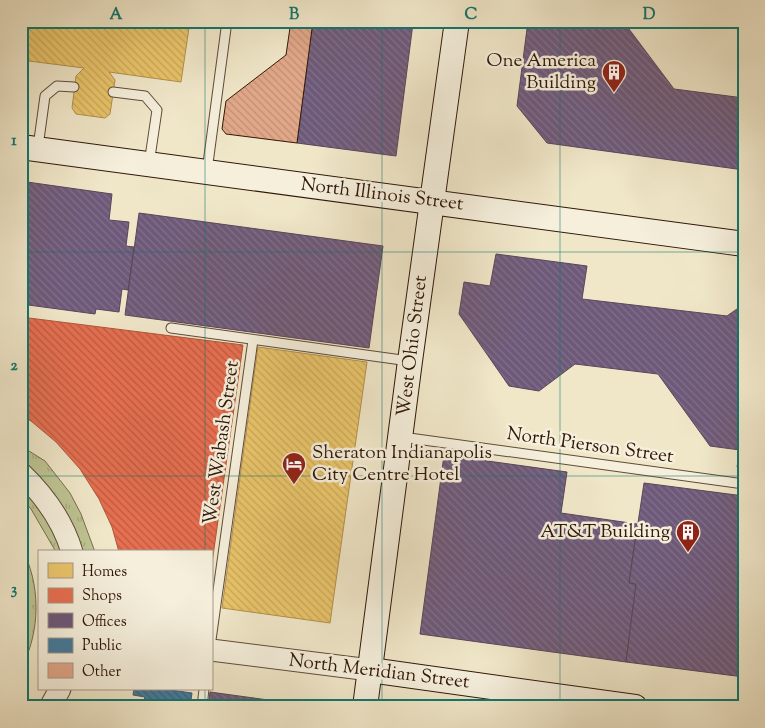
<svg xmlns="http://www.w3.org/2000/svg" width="765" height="728" viewBox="0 0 765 728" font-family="'Sorts Mill Goudy',serif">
	<defs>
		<pattern id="grass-tufts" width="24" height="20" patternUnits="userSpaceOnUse" patternTransform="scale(1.25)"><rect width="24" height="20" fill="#bec493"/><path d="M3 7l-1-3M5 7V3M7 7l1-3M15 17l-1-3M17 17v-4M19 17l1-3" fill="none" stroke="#a4a87d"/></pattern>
		<pattern id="homes-back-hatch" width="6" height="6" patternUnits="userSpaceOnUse" patternTransform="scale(1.25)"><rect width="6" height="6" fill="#e9c46a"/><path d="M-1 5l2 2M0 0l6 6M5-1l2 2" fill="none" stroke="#c8a85a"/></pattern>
		<pattern id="shops-back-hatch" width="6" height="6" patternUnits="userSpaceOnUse" patternTransform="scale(1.25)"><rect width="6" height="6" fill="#e76f51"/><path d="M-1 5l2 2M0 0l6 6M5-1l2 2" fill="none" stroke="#bc5a41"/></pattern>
		<pattern id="offices-back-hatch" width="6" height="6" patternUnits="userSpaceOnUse" patternTransform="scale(1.25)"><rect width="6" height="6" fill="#6d597a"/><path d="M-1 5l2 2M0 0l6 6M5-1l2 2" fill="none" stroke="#827189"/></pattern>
		<pattern id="public-back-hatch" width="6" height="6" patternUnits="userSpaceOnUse" patternTransform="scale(1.25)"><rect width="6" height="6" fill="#457b9d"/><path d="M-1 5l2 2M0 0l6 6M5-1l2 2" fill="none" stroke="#3a647e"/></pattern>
		<pattern id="building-back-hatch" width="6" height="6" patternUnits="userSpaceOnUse" patternTransform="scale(1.25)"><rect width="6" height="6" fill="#e1a789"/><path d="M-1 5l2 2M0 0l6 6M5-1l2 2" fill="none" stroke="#c18f75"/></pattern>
	</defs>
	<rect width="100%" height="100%" fill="#f0e7c9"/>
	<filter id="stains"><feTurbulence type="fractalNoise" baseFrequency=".004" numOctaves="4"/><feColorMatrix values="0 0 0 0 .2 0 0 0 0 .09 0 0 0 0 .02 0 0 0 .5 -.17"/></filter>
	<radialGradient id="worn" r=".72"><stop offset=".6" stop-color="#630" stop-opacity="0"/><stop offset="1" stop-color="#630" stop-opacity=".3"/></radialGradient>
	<g fill="url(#grass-tufts)" stroke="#776e4e">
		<path d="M21 446 45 461 70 493 81 514 95 552H56L31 509 21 497Z"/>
		<path d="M21 547C41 583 41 632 21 668Z"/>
	</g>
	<g fill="url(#homes-back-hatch)" stroke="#b2904d">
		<path d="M21 21H190L181 82 109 72 115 80 110 114 105 118 76 114 72 108 76 76 84 68 21 60Z"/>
		<path d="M258 347 367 362 330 623 222 608Z"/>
	</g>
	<path fill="url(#shops-back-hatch)" stroke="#b0553b" d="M21 317 243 345 211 570V552H119L112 527 99 499 80 469 56 442 31 421 21 415Z"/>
	<g fill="url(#offices-back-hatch)" stroke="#5b4558">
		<path d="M313 21H399L413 23 396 156 297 143Z"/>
		<path d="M528 21H623L674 89 744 98V170L547 143 517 106Z"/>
		<path d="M27 182 112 194 109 220 129 222 126 246 134 247 128 290 122 289 119 312 96 309 95 314 21 304V209H24Z"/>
		<path d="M139 213 383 246 369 348 125 315Z"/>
		<path d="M496 254 587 266 582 299 727 316 744 304V467H737L740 450 710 446 658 374 575 364 539 391 509 386 459 314 464 282 490 286Z"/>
		<path d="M444 455 567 472 561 513 637 524 629 583 636 584 626 662 420 634Z"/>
		<path d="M644 483 744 496V677L626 662 636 584 629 583Z"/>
		<path d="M210 692 319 707H208Z"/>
	</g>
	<path fill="url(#public-back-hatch)" stroke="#3f5d70" d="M134 689H163L192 693 190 707H147L148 701 144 700 145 697 133 695Z"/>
	<path fill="url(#building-back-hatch)" stroke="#301708" d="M291 21H313L297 143 226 134 222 129 226 101 286 55Z"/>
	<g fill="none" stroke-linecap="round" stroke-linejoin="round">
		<g stroke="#604b38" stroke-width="11">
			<g id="service">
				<path d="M113 92 145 96 157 110 149 164"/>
				<path d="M38 147 45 96 57 86 74 87"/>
				<path d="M207 171 227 21"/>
				<path d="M171 328 409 361"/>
				<path d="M402 437 744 484"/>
				<path d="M211 640 253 340"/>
				<path d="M202 707 204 689"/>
			</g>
		</g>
		<g stroke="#604b38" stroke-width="23">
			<g id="tertiary">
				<path d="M21 473C44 495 63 521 72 552"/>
				<path d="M211 650 370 670"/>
				<path d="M50 707 60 689"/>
			</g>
		</g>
		<g stroke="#301708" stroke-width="26">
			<g id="secondary">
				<path d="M21 147 744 244"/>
				<path d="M370 670 635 707"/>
				<path d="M365 707 410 361 457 21"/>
			</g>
		</g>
		<use href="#service" stroke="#f5efdc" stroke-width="9"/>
		<use href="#tertiary" stroke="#f5efdc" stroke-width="21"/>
		<use href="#secondary" stroke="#f5efdc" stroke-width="24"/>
	</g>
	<path fill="none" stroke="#0f766e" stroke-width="1" stroke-opacity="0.55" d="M205 21V552M382 21V707M560 21V707M21 252H744M21 476H744M205 689V707"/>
	<defs>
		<g id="building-pin" transform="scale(1.25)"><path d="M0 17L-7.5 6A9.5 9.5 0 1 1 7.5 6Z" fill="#8f2418" stroke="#f5efdc"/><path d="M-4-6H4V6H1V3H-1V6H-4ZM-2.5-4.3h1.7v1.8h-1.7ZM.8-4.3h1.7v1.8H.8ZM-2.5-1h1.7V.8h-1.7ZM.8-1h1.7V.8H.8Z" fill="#fff"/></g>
		<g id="hotel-pin" transform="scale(1.25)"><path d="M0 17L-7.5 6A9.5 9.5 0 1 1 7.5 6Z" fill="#8f2418" stroke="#f5efdc"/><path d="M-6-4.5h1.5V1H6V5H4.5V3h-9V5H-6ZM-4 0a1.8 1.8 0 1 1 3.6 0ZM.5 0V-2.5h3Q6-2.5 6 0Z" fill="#fff"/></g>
	</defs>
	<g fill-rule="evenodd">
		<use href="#building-pin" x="614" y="72"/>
		<use href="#hotel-pin" x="294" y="464"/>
		<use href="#building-pin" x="688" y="532"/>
	</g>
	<g text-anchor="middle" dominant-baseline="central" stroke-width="5" stroke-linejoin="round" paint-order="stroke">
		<g font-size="19" fill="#301708" stroke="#f5efdc" text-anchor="end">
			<text x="596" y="61">One America<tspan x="596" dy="22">Building</tspan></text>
			<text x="312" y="453" text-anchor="start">Sheraton Indianapolis<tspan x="312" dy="22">City Centre Hotel</tspan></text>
			<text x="670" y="532">AT&amp;T Building</text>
		</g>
		<g font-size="19" fill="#301708" stroke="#f5efdc">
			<text transform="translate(382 195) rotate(7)">North Illinois Street</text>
			<text transform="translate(413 346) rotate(-83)">West Ohio Street</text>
			<text transform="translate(222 443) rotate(-82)">West Wabash Street</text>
			<text transform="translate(590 446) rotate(8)">North Pierson Street</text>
			<text transform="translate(379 672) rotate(7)">North Meridian Street</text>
		</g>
	</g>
	<rect width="765" height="728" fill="none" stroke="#f0e7c9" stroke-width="55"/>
	<rect x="38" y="550" width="175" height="140" fill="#f5efdc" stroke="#a69987"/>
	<rect x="48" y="563" width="25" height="15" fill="#e9c46a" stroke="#a69987"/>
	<text x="82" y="576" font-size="15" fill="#301708">Homes</text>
	<rect x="48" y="588" width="25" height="15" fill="#e76f51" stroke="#a69987"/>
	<text x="82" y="600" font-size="15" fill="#301708">Shops</text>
	<rect x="48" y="613" width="25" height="15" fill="#6d597a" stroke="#a69987"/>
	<text x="82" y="626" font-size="15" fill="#301708">Offices</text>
	<rect x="48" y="638" width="25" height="15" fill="#457b9d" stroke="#a69987"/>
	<text x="82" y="650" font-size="15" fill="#301708">Public</text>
	<rect x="48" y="663" width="25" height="15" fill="#e1a789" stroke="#a69987"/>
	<text x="82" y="676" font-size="15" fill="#301708">Other</text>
	<rect x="28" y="28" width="710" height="672" fill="none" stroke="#0f766e" stroke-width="2"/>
	<g font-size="16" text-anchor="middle" font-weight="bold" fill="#0f766e">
		<text x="116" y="19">A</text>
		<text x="294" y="19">B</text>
		<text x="471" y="19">C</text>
		<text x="649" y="19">D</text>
		<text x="14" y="145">1</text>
		<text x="14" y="370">2</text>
		<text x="14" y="594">3</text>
	</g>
	<rect width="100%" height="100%" filter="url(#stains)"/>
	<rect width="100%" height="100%" fill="url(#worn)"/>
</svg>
